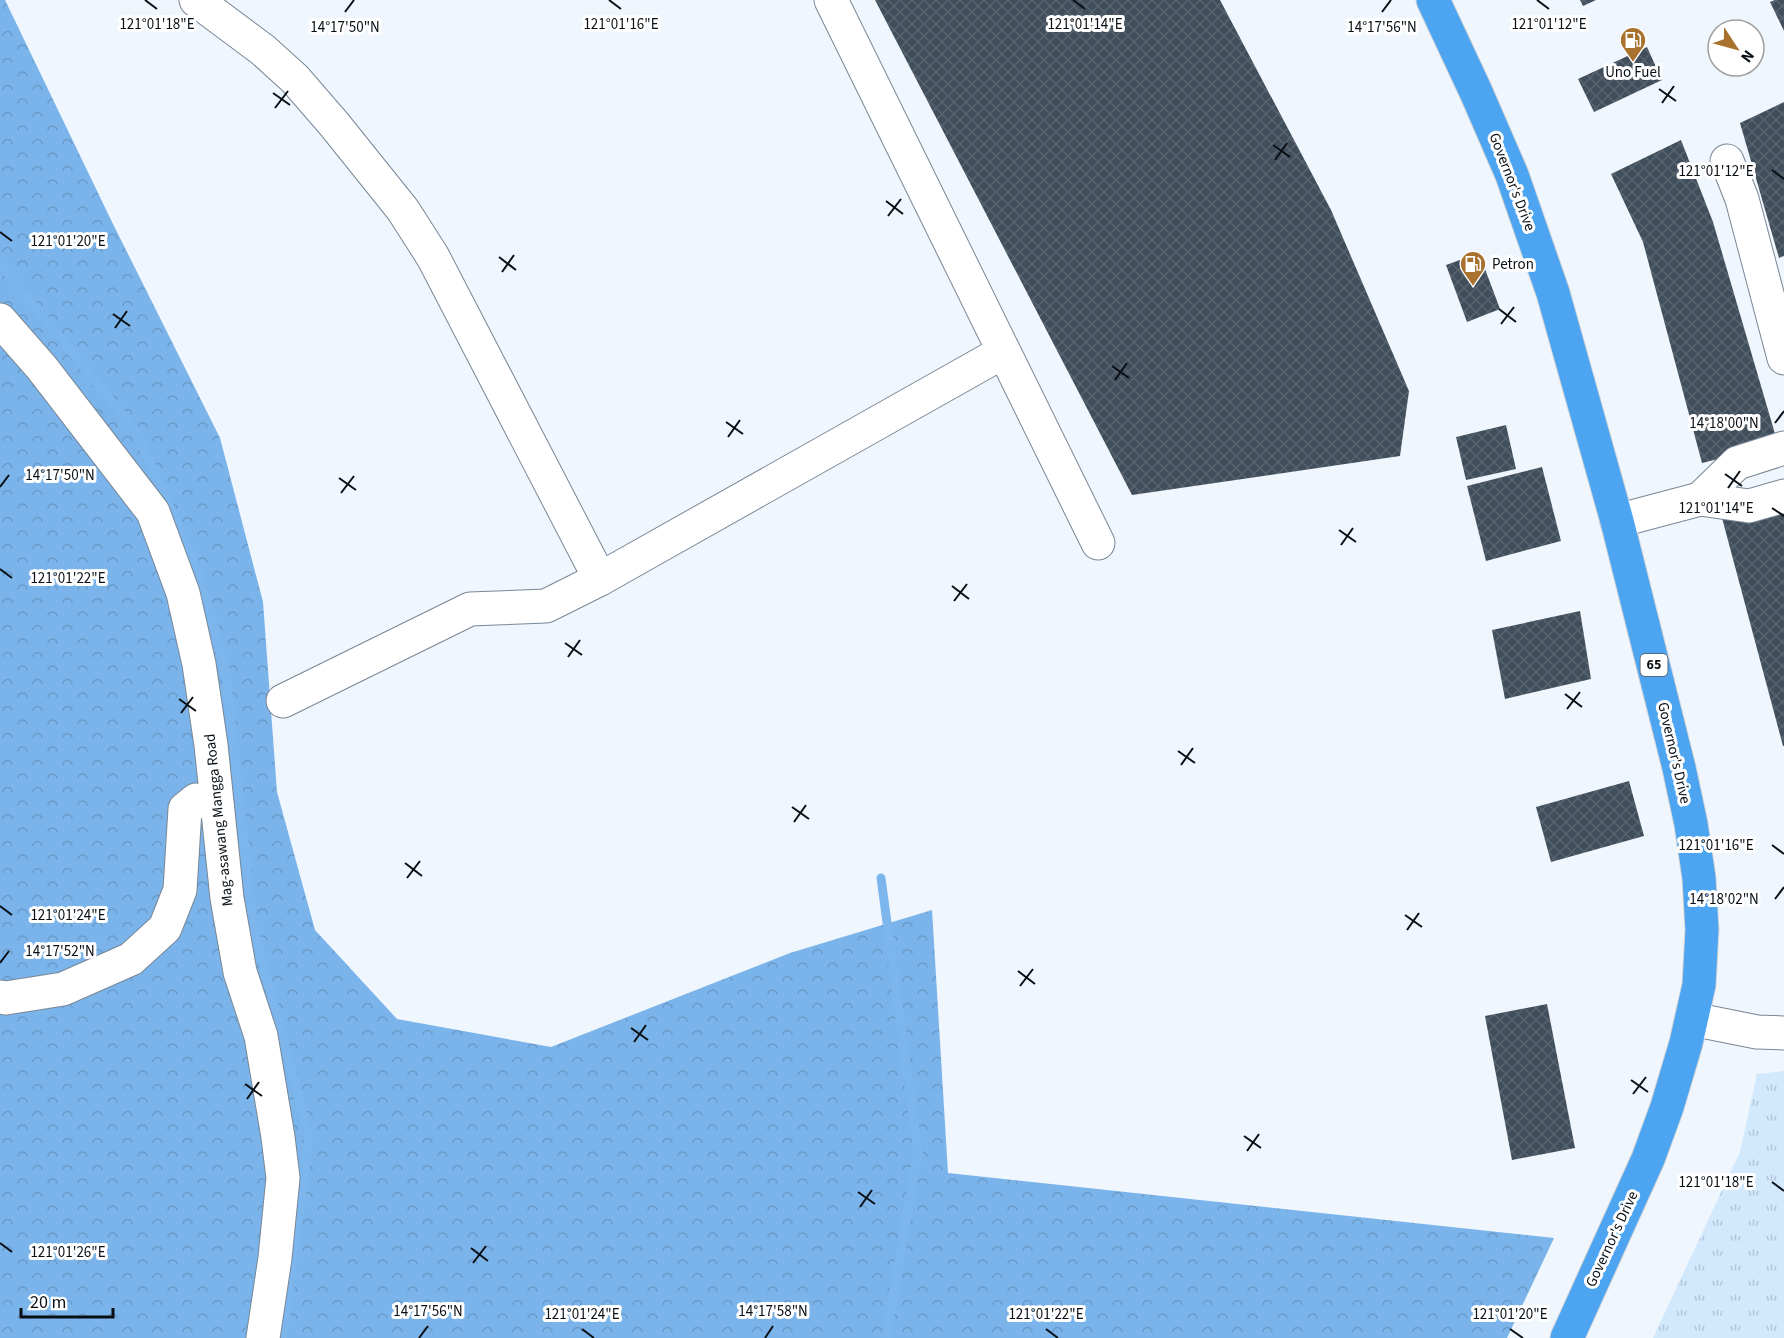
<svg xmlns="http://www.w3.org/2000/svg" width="1784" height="1338" viewBox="0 0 1784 1338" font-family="'Source Sans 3',sans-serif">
	<defs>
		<pattern id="grass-tufts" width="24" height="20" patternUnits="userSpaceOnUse" patternTransform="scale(1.5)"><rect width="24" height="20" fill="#d2e8fd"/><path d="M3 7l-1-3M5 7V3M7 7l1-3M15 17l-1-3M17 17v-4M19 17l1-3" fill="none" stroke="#b3c6d8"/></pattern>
		<pattern id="forest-crowns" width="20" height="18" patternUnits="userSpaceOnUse" patternTransform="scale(1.5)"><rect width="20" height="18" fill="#7bb4ea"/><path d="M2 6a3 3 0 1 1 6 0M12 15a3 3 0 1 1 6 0" fill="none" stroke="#699ac8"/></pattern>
		<pattern id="building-cross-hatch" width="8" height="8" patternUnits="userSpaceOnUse" patternTransform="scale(1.5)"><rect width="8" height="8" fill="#414f5c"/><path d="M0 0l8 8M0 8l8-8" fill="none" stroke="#58646e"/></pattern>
	</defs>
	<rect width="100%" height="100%" fill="#f0f6fd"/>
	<path fill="url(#grass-tufts)" d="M1784 1071V1338H1653L1740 1152 1757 1074Z"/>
	<path fill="url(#forest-crowns)" d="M0 0H5L112 222 220 438 263 602 277 792 315 930 397 1019 551 1047 790 953 932 910 948 1173 1554 1238 1507 1338H0Z"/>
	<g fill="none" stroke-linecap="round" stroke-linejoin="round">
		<g stroke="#7db6ec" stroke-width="9">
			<path d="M0 264 136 431 195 564 215 629 226 675 253 926 309 1137 283 1338"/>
			<path d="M881 878 918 1152 886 1338"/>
		</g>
	</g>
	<g fill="url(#building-cross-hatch)">
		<path d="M875 0H1220L1331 210 1409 391 1400 456 1132 495Z"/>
		<path d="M1580 0H1596L1583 6Z"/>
		<path d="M1775 0H1784V31L1770 2Z"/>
		<path d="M1647 47 1662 80 1594 112 1578 79Z"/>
		<path d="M1784 102V256L1779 258 1740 123Z"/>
		<path d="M1681 140 1713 222 1778 444 1702 463 1643 242 1611 174Z"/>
		<path d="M1479 253 1500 309 1467 322 1446 265Z"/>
		<path d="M1506 425 1516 469 1466 480 1456 437Z"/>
		<path d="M1542 467 1561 541 1486 561 1467 486Z"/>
		<path d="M1784 503V746H1783L1722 518Z"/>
		<path d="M1580 611 1591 679 1505 699 1492 630Z"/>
		<path d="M1629 781 1644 836 1551 862 1536 807Z"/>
		<path d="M1547 1004 1575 1148 1512 1160 1485 1016Z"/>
	</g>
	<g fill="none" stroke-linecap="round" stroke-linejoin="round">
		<g stroke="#788796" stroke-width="35">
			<g id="minor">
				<path d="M196 0 263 50 295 79 334 124 403 210 433 257 600 579"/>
				<path d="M831 0 1098 543"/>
				<path d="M1727 161 1742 199 1784 358"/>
				<path d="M0 320 42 368 153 512 183 593 199 664 211 745 227 898 240 972 261 1036 278 1137 283 1178 275 1258 263 1338"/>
				<path d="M1700 499 1737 463 1784 448"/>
				<path d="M1617 521 1700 499 1749 506 1784 496"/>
				<path d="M283 701 470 609 546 606 600 579 1003 352"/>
				<path d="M0 997 6 998 63 989 131 959 165 928 180 890 185 809 196 800 217 805"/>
				<path d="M1692 1019 1757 1032 1784 1033"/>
			</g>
		</g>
		<g stroke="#d3d4d5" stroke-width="35">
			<path id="highway" d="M1433 0 1476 92 1512 175 1553 293 1617 521 1679 768 1691 824 1699 878 1702 930 1699 985 1686 1043 1667 1107 1648 1159 1567 1338"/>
		</g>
		<use href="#minor" stroke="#fff" stroke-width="33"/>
		<use href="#highway" stroke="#4da5f1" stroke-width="33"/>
	</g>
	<path fill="none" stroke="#090f14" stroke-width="2" d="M145 0 157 9M609 0 621 9M1073 0 1085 9M1537 0 1549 9M345 12 354 0M1382 12 1391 0M1659 89 1676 101M273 93 290 105M1662 103 1674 86M275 108 288 91M1273 145 1290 157M1275 160 1287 143M1772 170 1784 179M886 201 903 214M888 216 901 199M0 232 12 241M499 257 516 270M502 272 514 255M1499 309 1516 322M113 314 130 326M1501 324 1514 307M115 328 127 311M1112 366 1129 378M1115 380 1127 363M726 422 743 434M1775 423 1784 411M728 437 740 420M1725 474 1742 486M339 478 356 490M0 487 9 475M1728 488 1740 471M341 493 354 476M1772 508 1784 516M1339 530 1356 542M1341 545 1353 528M0 569 12 578M952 586 969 599M954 601 967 584M565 643 582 655M568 657 580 640M1565 694 1582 707M179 699 196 711M1567 709 1580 692M181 713 193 697M1178 751 1195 763M1181 765 1193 748M792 807 809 819M794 822 806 805M1772 845 1784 854M405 863 422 876M407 878 420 861M1775 899 1784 887M0 906 12 915M1405 915 1422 927M1407 930 1419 913M0 963 9 951M1018 971 1035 984M1020 986 1033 969M631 1028 648 1040M634 1042 646 1025M1631 1080 1648 1092M245 1084 262 1096M1633 1094 1646 1077M247 1099 259 1082M1244 1136 1261 1148M1247 1151 1259 1134M1772 1182 1784 1191M858 1192 875 1204M860 1207 872 1190M0 1243 12 1252M471 1248 488 1261M473 1263 486 1246M582 1329 594 1338M1046 1329 1058 1338M1510 1329 1523 1338M419 1338 428 1326M765 1338 773 1326"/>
	<defs>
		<g id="fuel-pin" transform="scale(1.35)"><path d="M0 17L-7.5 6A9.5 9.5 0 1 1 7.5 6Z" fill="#a9712e" stroke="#fff"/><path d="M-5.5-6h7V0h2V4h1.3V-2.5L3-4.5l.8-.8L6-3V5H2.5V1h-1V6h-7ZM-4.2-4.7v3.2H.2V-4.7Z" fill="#fff"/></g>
	</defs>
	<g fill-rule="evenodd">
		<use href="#fuel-pin" x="1633" y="40"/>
		<use href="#fuel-pin" x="1473" y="264"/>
	</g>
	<g text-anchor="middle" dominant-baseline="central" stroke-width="6" stroke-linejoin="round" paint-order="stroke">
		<rect fill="#fff" stroke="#53575a" stroke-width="1.5" x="1640.5" y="654" width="27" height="22" rx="4.5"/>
		<g font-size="14" font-weight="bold" fill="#090f14">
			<text x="1654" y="665">65</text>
		</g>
		<g font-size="15" fill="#090f14" stroke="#fff">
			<text x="1633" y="72">Uno Fuel</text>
			<text x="1492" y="264" text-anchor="start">Petron</text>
		</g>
		<g font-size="15" fill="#090f14" stroke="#fff">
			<text transform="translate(1512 182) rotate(69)">Governor's Drive</text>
			<text transform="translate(1674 753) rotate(77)">Governor's Drive</text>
			<text transform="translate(219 820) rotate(-96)">Mag-asawang Mangga Road</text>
			<text transform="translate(1612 1239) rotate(-65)">Governor's Drive</text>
		</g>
	</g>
	<g font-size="15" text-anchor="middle" fill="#090f14" stroke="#fff" stroke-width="6" stroke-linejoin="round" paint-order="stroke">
		<text x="621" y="29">121°01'16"E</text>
		<text x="1085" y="29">121°01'14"E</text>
		<text x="1549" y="29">121°01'12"E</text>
		<text x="157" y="29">121°01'18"E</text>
		<text x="345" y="32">14°17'50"N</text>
		<text x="1382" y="32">14°17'56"N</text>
		<text x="1716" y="176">121°01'12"E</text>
		<text x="68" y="246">121°01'20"E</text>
		<text x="1724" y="428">14°18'00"N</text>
		<text x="60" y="480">14°17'50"N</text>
		<text x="1716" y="513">121°01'14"E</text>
		<text x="68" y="583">121°01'22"E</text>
		<text x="1716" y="850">121°01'16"E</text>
		<text x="1724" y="904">14°18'02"N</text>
		<text x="68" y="920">121°01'24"E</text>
		<text x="60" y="956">14°17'52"N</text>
		<text x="1716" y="1187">121°01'18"E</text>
		<text x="68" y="1257">121°01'26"E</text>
		<text x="428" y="1316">14°17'56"N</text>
		<text x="773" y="1316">14°17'58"N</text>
		<text x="582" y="1319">121°01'24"E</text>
		<text x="1046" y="1319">121°01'22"E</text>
		<text x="1510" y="1319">121°01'20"E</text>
	</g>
	<g transform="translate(1736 48) rotate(126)"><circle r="28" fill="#ffffff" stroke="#9d9fa1" stroke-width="1.5"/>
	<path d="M0-4.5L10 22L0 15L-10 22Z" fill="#a9712e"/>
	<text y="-9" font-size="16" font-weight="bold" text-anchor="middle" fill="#090f14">N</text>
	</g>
	<path d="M21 1308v9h92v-9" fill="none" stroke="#090f14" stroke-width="3"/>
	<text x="30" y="1308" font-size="18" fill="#090f14" stroke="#ffffff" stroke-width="4.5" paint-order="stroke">20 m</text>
</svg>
